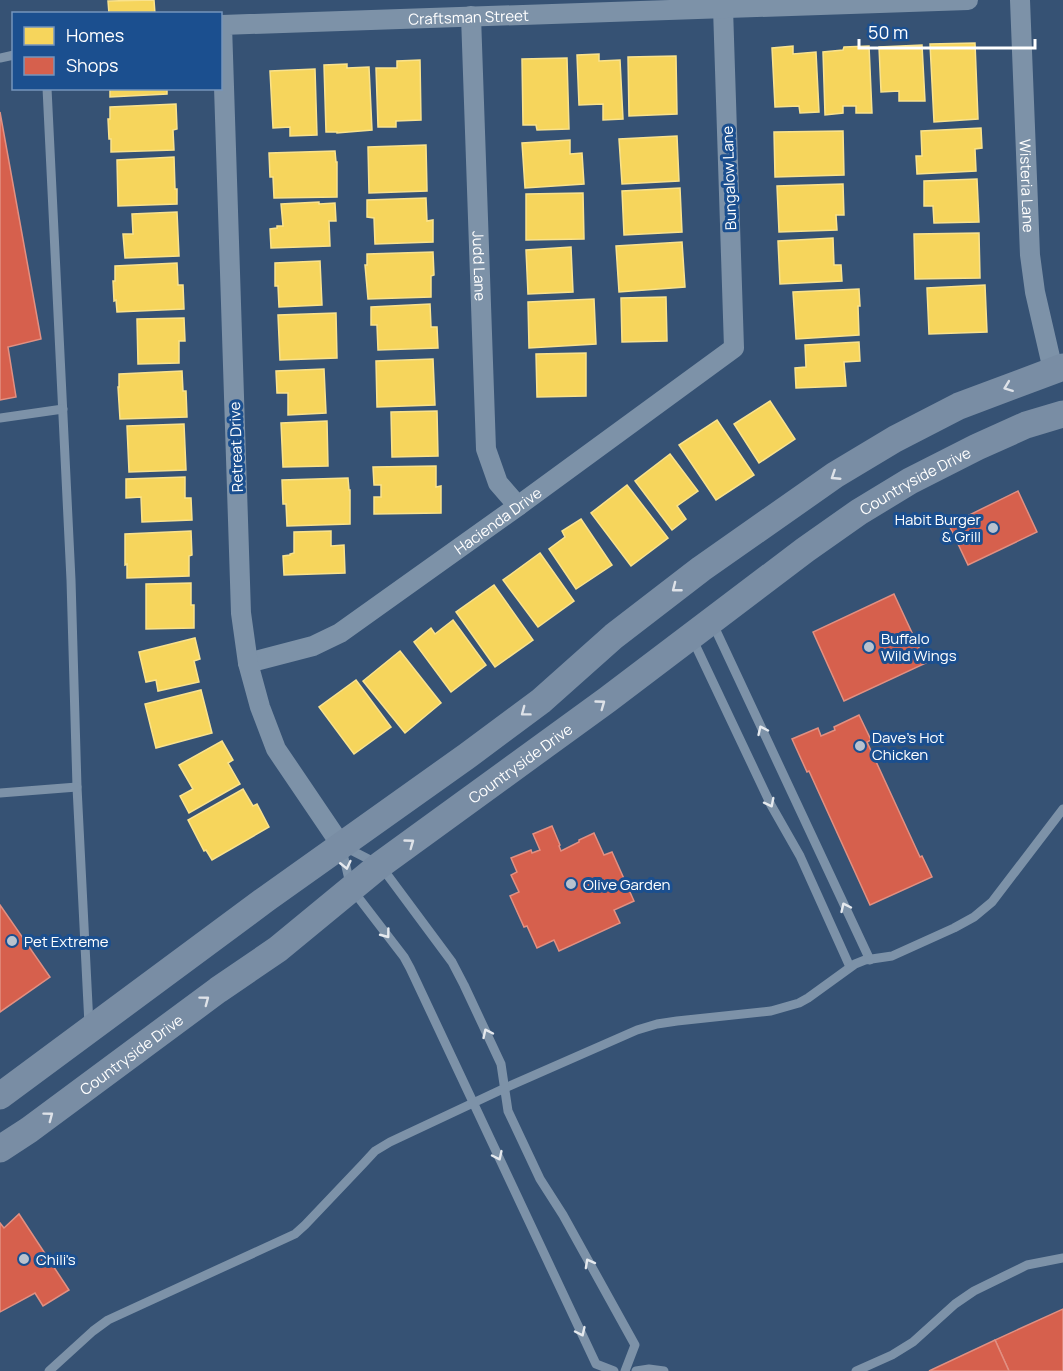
<svg xmlns="http://www.w3.org/2000/svg" width="1063" height="1371" viewBox="0 0 1063 1371" font-family="Manrope,sans-serif">
	<rect width="100%" height="100%" fill="#365274"/>
	<g fill="#f6d55c" stroke="#f9e28d" stroke-width="1.5">
		<path d="M154 0 155 14H109L108 1Z"/>
		<path d="M975 43 978 119 934 122 930 44Z"/>
		<path d="M922 45 925 101H899V91L881 92 879 47Z"/>
		<path d="M793 46V54L816 52 819 112 800 113 799 106 775 107 772 48Z"/>
		<path d="M869 46 872 113H856V106H843V113L825 115 823 52 843 50 844 47Z"/>
		<path d="M599 54V61L620 60 623 119 603 120V104L579 105 577 55Z"/>
		<path d="M676 56 677 114 629 116 628 57Z"/>
		<path d="M567 58 569 129 537 130 536 125H523L522 59Z"/>
		<path d="M420 60 421 120 396 121V127H378L376 68H397V61Z"/>
		<path d="M347 64V68L369 67 372 130 337 133V132H326L324 65Z"/>
		<path d="M315 69 317 135 290 136V127L273 128 270 71Z"/>
		<path d="M110 88H167V94L110 97Z"/>
		<path d="M176 104 177 129 173 130 174 150 111 152V139H109L108 119H110V107Z"/>
		<path d="M981 128 982 148 975 149 976 171 917 174 916 156H922L921 131Z"/>
		<path d="M843 131 844 175 775 177 774 132Z"/>
		<path d="M677 136 679 181 622 184 619 139Z"/>
		<path d="M570 140V154L582 153 584 184 525 188 522 143Z"/>
		<path d="M426 145 427 191 369 193 368 147Z"/>
		<path d="M335 151 336 162H337V197L274 198 273 177H270L269 153Z"/>
		<path d="M174 157 175 189H177V204L118 206 117 160Z"/>
		<path d="M977 179 979 222 934 223 933 206H924V181Z"/>
		<path d="M843 184 844 215H836L837 230 779 232 777 186Z"/>
		<path d="M680 188 682 232 624 235 622 191Z"/>
		<path d="M583 193 584 239 526 240V194Z"/>
		<path d="M426 198 427 221 433 220V242L375 244 374 218 367 217V200Z"/>
		<path d="M319 202V204L335 203 336 221H329L330 246 271 248 270 229 277 228V226H283L281 204Z"/>
		<path d="M177 212 179 256 125 258 123 234H133L132 214Z"/>
		<path d="M979 233 980 278 915 279 914 234Z"/>
		<path d="M833 238 834 265H841L842 281 780 284 778 241Z"/>
		<path d="M682 242 685 287 619 292 616 246Z"/>
		<path d="M571 247 573 292 528 294 526 250Z"/>
		<path d="M433 252 434 275 431 276V297L368 299 365 265H367V254Z"/>
		<path d="M320 261 322 305 279 307 278 286H275V263Z"/>
		<path d="M177 263 178 285H183L184 309 117 312 116 300 114 301 113 281H115V266Z"/>
		<path d="M985 285 987 332 929 334 927 288Z"/>
		<path d="M859 289 860 306H858L859 335 796 339 793 292Z"/>
		<path d="M666 297 667 341 622 342 621 298Z"/>
		<path d="M594 299 596 344 529 348 528 302Z"/>
		<path d="M430 304 431 327H437L438 348 378 350 377 325H371V307Z"/>
		<path d="M336 313 337 358 280 360 278 315Z"/>
		<path d="M184 318 185 341H179V363L138 364 137 319Z"/>
		<path d="M859 342 860 361 844 362 846 386 796 388 795 368 806 367 805 345Z"/>
		<path d="M586 353V396L537 397 536 354Z"/>
		<path d="M433 359 435 405 377 407 376 361Z"/>
		<path d="M324 369 326 413 288 415V393H277L276 371Z"/>
		<path d="M182 371 183 391H186L187 417 120 419 118 387H119V374Z"/>
		<path d="M770 401 795 439 759 463 734 424Z"/>
		<path d="M437 411 438 456 392 457 391 412Z"/>
		<path d="M717 420 754 475 716 500 679 445Z"/>
		<path d="M327 421 328 466 283 467 281 423Z"/>
		<path d="M184 424 186 470 129 472 127 426Z"/>
		<path d="M670 454 698 491 677 506 686 519 672 530 635 481Z"/>
		<path d="M436 466V487L441 486V513L374 514V497H381V485H374L373 467Z"/>
		<path d="M185 477V498H191L192 520 142 522 141 497 126 498V479Z"/>
		<path d="M348 478 349 490H350V524L287 526 286 504H283L282 480Z"/>
		<path d="M627 485 668 538 631 566 591 513Z"/>
		<path d="M581 519 612 565 576 589 549 549 565 537 562 531Z"/>
		<path d="M191 531 192 555 189 556V576L127 578V564L125 565V534Z"/>
		<path d="M331 531V546L344 545 345 573 284 575 283 556 290 555V554L294 553V532Z"/>
		<path d="M540 553 574 601 538 627 503 580Z"/>
		<path d="M191 583V605H194V628L146 629V584Z"/>
		<path d="M494 585 533 640 495 667 456 612Z"/>
		<path d="M453 620 486 665 451 692 414 642 431 628 435 634Z"/>
		<path d="M195 638 200 659 194 661 199 682 158 691 156 680 146 682 139 652Z"/>
		<path d="M400 651 441 703 405 733 363 681Z"/>
		<path d="M356 680 391 727 354 754 319 707Z"/>
		<path d="M201 690 212 733 156 748 145 704Z"/>
		<path d="M222 741 233 760 228 763 240 784 189 813 180 796 193 789 179 765Z"/>
		<path d="M243 789 253 806 257 804 269 827 212 860 206 850 204 851 188 820Z"/>
	</g>
	<g fill="#d6604d" stroke="#e29082" stroke-width="1.5">
		<path d="M0 112 41 339 8 347 16 397 0 400Z"/>
		<path d="M1018 491 1037 532 968 565 949 525Z"/>
		<path d="M894 594 926 663 844 701 813 632Z"/>
		<path d="M859 715 871 740 867 742 920 857 922 856 932 877 870 905 809 771 807 772 792 739 818 728 821 736 835 730 834 727Z"/>
		<path d="M552 826 560 845 559 846 561 851 579 842V840L594 833 604 855 612 852 634 901 614 910 620 923 559 951 554 940 537 948 527 926 524 927 510 896 519 892 511 875 517 872 511 858 531 850 532 853 540 850 533 834Z"/>
		<path d="M0 905 50 977 0 1012Z"/>
		<path d="M19 1214 69 1290 43 1306 35 1293 0 1312V1223L4 1228Z"/>
		<path d="M1063 1309V1371H1009L995 1340Z"/>
		<path d="M995 1340 1009 1371H929Z"/>
	</g>
	<g fill="none" stroke-linecap="round" stroke-linejoin="round">
		<g stroke="#7d92a8" stroke-width="9">
			<path d="M0 58 14 55"/>
			<path d="M47 88 71 580 77 787 89 1025"/>
			<path d="M0 418 63 409"/>
			<path d="M712 622 870 960"/>
			<path d="M692 638 771 805 800 856 850 967"/>
			<path d="M0 793 77 787"/>
			<path d="M49 1371 93 1331 108 1320 295 1234 305 1225 363 1164 375 1151 390 1142 505 1088 637 1030 657 1024 677 1021 771 1011 799 1003 808 998 855 964 865 960 892 956 954 928 974 917 992 902 1063 809"/>
			<path d="M614 1371 596 1364 410 968 404 957 351 888 341 845 380 865 452 962 464 985 501 1064 508 1111 540 1179 563 1215 635 1345 625 1371"/>
			<path d="M636 1371 649 1369 664 1371"/>
			<path d="M856 1371 892 1355 913 1342 955 1304 974 1291 1027 1265 1063 1258"/>
		</g>
		<g stroke="#7d92a8" stroke-width="20">
			<path id="s1" d="M1020 0 1030 255 1035 292 1053 370"/>
			<path id="s2" d="M471 16 486 449 498 483 518 506"/>
			<path id="s3" d="M248 663 313 646 340 633 518 506 734 348 723 8"/>
			<path id="s4" d="M341 845 276 749 260 707 248 663 241 613 222 25 968 0"/>
		</g>
		<g stroke="#798da4" stroke-width="27">
			<path d="M0 1096 266 899 467 756 541 701 614 636 701 569 835 475 895 439 959 406 1063 367"/>
			<path id="s5" d="M0 1149 29 1130 218 990 278 949 380 865 607 700 805 550 859 512 910 481 977 447 1026 425 1063 414"/>
		</g>
	</g>
	<defs><path id="oneway-chevron" d="M-2-3.5L2.5 0L-2 3.5" fill="none" stroke-width="1.6" stroke-linecap="round" stroke-linejoin="round" transform="scale(1.5)"/></defs>
	<g stroke="#dee2e8">
		<use href="#oneway-chevron" transform="translate(1008 387) rotate(159)"/>
		<use href="#oneway-chevron" transform="translate(835 476) rotate(147)"/>
		<use href="#oneway-chevron" transform="translate(676 588) rotate(142)"/>
		<use href="#oneway-chevron" transform="translate(601 704) rotate(-36)"/>
		<use href="#oneway-chevron" transform="translate(525 712) rotate(143)"/>
		<use href="#oneway-chevron" transform="translate(410 843) rotate(-36)"/>
		<use href="#oneway-chevron" transform="translate(205 1000) rotate(-37)"/>
		<use href="#oneway-chevron" transform="translate(49 1116) rotate(-37)"/>
	</g>
	<g stroke="#e5e9ee">
		<use href="#oneway-chevron" transform="translate(762 730) rotate(-115)"/>
		<use href="#oneway-chevron" transform="translate(770 803) rotate(63)"/>
		<use href="#oneway-chevron" transform="translate(346 865) rotate(77)"/>
		<use href="#oneway-chevron" transform="translate(845 907) rotate(-115)"/>
		<use href="#oneway-chevron" transform="translate(386 934) rotate(53)"/>
		<use href="#oneway-chevron" transform="translate(487 1033) rotate(-115)"/>
		<use href="#oneway-chevron" transform="translate(498 1156) rotate(65)"/>
		<use href="#oneway-chevron" transform="translate(589 1263) rotate(-119)"/>
		<use href="#oneway-chevron" transform="translate(581 1332) rotate(65)"/>
	</g>
	<g fill="#b9c2ce" stroke="#1b4f8f" stroke-width="2">
		<circle cx="993" cy="528" r="6"/>
		<circle cx="869" cy="647" r="6"/>
		<circle cx="860" cy="746" r="6"/>
		<circle cx="571" cy="884" r="6"/>
		<circle cx="12" cy="941" r="6"/>
		<circle cx="24" cy="1259" r="6"/>
	</g>
	<g text-anchor="middle" dominant-baseline="central" stroke-width="6" stroke-linejoin="round" paint-order="stroke">
		<g font-size="15" fill="#fff" stroke="#1b4f8f">
			<text stroke="none"><textPath href="#s4" startOffset="1092">Craftsman Street</textPath></text>
			<text transform="translate(729 178) rotate(-92)">Bungalow Lane</text>
			<text stroke="none"><textPath href="#s1" startOffset="186">Wisteria Lane</textPath></text>
			<text stroke="none"><textPath href="#s2" startOffset="250">Judd Lane</textPath></text>
			<text transform="translate(236 447) rotate(-92)">Retreat Drive</text>
			<text stroke="none"><textPath href="#s5" startOffset="1134">Countryside Drive</textPath></text>
			<text stroke="none"><textPath href="#s3" startOffset="291">Hacienda Drive</textPath></text>
			<text stroke="none"><textPath href="#s5" startOffset="648">Countryside Drive</textPath></text>
			<text stroke="none"><textPath href="#s5" startOffset="162">Countryside Drive</textPath></text>
		</g>
		<g font-size="15" fill="#fff" stroke="#1b4f8f" text-anchor="start">
			<text x="981" y="519" text-anchor="end">Habit Burger<tspan x="981" dy="17">&amp; Grill</tspan></text>
			<text x="881" y="638">Buffalo<tspan x="881" dy="17">Wild Wings</tspan></text>
			<text x="872" y="737">Dave's Hot<tspan x="872" dy="17">Chicken</tspan></text>
			<text x="583" y="884">Olive Garden</text>
			<text x="24" y="941">Pet Extreme</text>
			<text x="36" y="1259">Chili's</text>
		</g>
	</g>
	<rect x="12" y="12" width="210" height="78" fill="#1b4f8f" stroke="#7695bc" stroke-width="1.5"/>
	<rect x="24" y="27" width="30" height="18" fill="#f6d55c" stroke="#7695bc" stroke-width="1.5"/>
	<text x="66" y="42" font-size="18" fill="#ffffff">Homes</text>
	<rect x="24" y="57" width="30" height="18" fill="#d6604d" stroke="#7695bc" stroke-width="1.5"/>
	<text x="66" y="72" font-size="18" fill="#ffffff">Shops</text>
	<path d="M859 39v9h176v-9" fill="none" stroke="#ffffff" stroke-width="3"/>
	<text x="868" y="39" font-size="18" fill="#ffffff" stroke="#1b4f8f" stroke-width="4.5" paint-order="stroke">50 m</text>
</svg>
